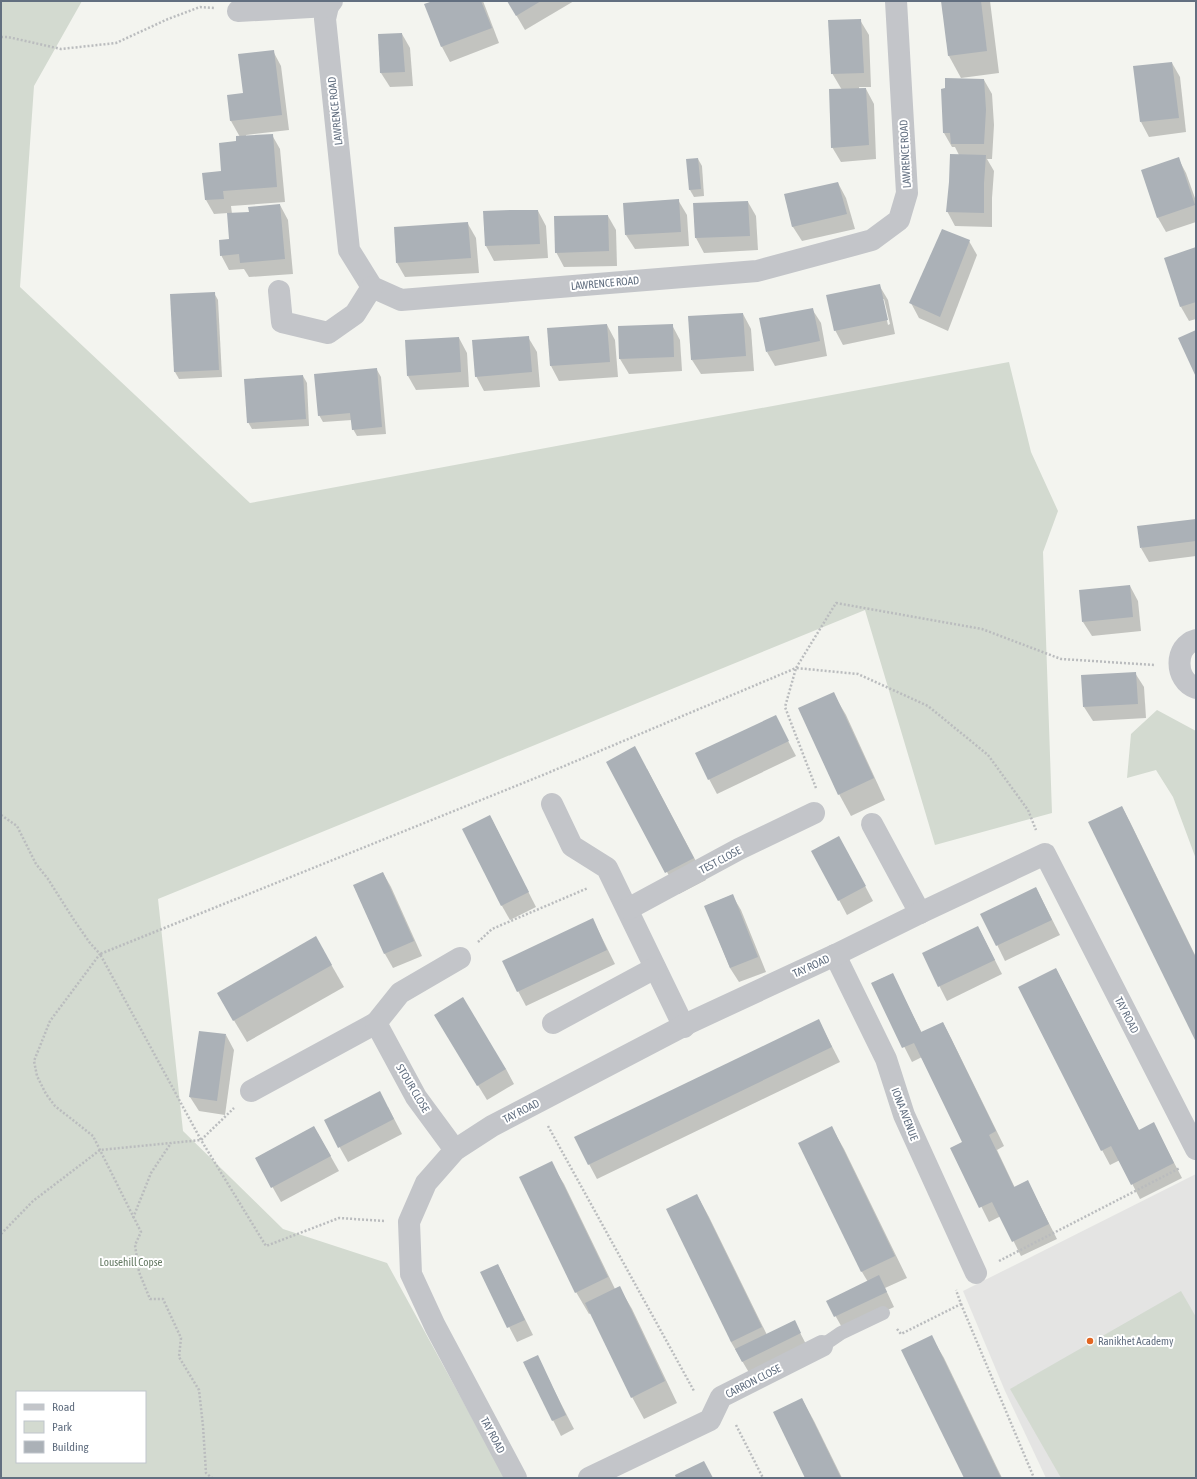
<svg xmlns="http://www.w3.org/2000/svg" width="1197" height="1479" viewBox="0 0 1197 1479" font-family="'Asap Condensed',sans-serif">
	<rect width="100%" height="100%" fill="#f3f4ef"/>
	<path fill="#e4e4e3" d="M1196 1174V1478H1046L1005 1391 963 1291Z"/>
	<g fill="#d3dad0" fill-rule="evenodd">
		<path d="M1 1H82L34 86 20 287 250 503 1009 362 1031 452 1058 511 1043 552 1052 813 935 845 865 610 158 899 183 1131 283 1229 387 1263 505 1478H1ZM17 1392H145V1462H17Z"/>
		<path d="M1157 710 1196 731V859L1173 797 1156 770 1127 778 1131 734Z"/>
		<path d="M1181 1291 1196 1317V1478H1061L1010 1389Z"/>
	</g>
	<g fill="#0003" fill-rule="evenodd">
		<path d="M436 1H483L499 43 450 62 442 47 426 5Z"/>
		<path d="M508 1H574L525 30Z"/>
		<path d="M942 1H990L999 73 961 78 949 56Z"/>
		<path d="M860 20 869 35 871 87H859V89H866L874 104 876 159 841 162 832 147 842 90 832 73Z"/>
		<path d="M402 34 410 48 413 86 390 87 381 73Z"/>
		<path d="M273 51 281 66 289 130 246 135V137L272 135 280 149 285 202 231 206 232 214 250 213 280 205 288 220 293 274 249 277 244 269 229 270 221 255 230 240 228 213 214 214 206 200 240 137 231 121 228 96 244 94Z"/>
		<path d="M1172 63 1180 77 1186 132 1149 137 1141 122Z"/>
		<path d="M984 80 992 94 994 125 992 159H987L994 171 992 198V227L955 226 947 211 959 155 955 147H952L944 133Z"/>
		<path d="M1178 158 1186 173 1196 201V222L1166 232 1158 218Z"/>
		<path d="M698 159 702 166 704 196 694 197 690 190 687 160Z"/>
		<path d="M838 183 846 198 855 229 802 241 793 227 786 195Z"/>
		<path d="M678 200 687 215 689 246 635 249 626 235Z"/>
		<path d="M748 202 756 216 758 250 704 253 696 238 694 204Z"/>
		<path d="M538 211 546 226 548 258 494 261 486 246 484 212Z"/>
		<path d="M608 216 616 230 617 266 564 267 556 252Z"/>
		<path d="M468 224 476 238 479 273 405 277 397 263Z"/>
		<path d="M969 241 977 255 948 331 919 318 911 303Z"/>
		<path d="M1196 248V319L1189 321 1181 307Z"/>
		<path d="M879 285 888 300 895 334 843 345 835 330ZM882 299H884L890 324 888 325Z"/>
		<path d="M214 293 218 300 222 377 179 379 175 372 171 295Z"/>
		<path d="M812 309 821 323 827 356 775 366 767 352Z"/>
		<path d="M743 314 751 329 754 371 701 374 692 360Z"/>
		<path d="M607 325 615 340 618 377 559 381 551 366 549 329Z"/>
		<path d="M672 325 680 340 682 371 629 374 620 359 619 327Z"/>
		<path d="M528 337 537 352 540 387 484 391 476 376Z"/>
		<path d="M459 338 467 353 469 387 416 390 408 376Z"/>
		<path d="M377 370 381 377 386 434 357 436 353 429 352 420 323 422 319 415Z"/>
		<path d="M303 376 307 383 309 426 252 429 248 422Z"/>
		<path d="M1196 520V556L1149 562 1141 548Z"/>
		<path d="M1130 586 1138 601 1141 631 1092 636 1083 622Z"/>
		<path d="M1135 673 1144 687 1146 718 1093 721 1084 707Z"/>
		<path d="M833 693 846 715 885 800 851 816 839 794Z"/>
		<path d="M775 716 796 756 717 794 709 779Z"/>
		<path d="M607 762 647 769 706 880 679 894Z"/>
		<path d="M1122 807 1130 822 1196 957V1040Z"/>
		<path d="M490 816 536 907 510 920 502 906Z"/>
		<path d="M847 852 873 901 847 915 839 900Z"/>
		<path d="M383 873 391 887 422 956 393 968 385 954 354 886Z"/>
		<path d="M1036 888 1060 935 1005 961 982 914Z"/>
		<path d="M732 895 741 910 766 972 739 982 730 968 705 906Z"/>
		<path d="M593 920 615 964 526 1006 518 991Z"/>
		<path d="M978 927 1002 974 947 1001 923 954Z"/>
		<path d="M316 938 344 987 247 1042 218 994Z"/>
		<path d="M1056 969 1139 1131 1154 1124 1182 1178 1140 1199 1120 1160 1110 1165 1102 1150Z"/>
		<path d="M892 974 922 1033 943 1023 951 1038 1004 1146 997 1150 1015 1188 1028 1182 1057 1239 1021 1256 1001 1216 989 1222 952 1148 964 1143 922 1057 912 1062 872 983Z"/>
		<path d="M819 1021 840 1062 597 1179 589 1164Z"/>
		<path d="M444 1030 506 1069 514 1084 487 1100Z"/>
		<path d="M226 1035 234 1050 225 1115 199 1111 190 1097Z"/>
		<path d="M388 1107 402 1134 348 1162 325 1121Z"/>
		<path d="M314 1127 339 1171 281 1202 256 1158Z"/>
		<path d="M832 1128 844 1149 907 1278 885 1288 894 1307 844 1331 827 1301 868 1282 862 1272Z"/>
		<path d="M551 1163 564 1184 615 1289 619 1287 632 1309 677 1403 644 1419 632 1397 591 1313 589 1314 576 1292Z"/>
		<path d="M697 1195 709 1217 767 1335 794 1321 808 1348 751 1376 731 1342Z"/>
		<path d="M498 1265 533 1335 517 1342 481 1273Z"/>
		<path d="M931 1336 944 1358 1002 1478H965Z"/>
		<path d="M537 1357 574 1429 561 1436 524 1363Z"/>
		<path d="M802 1399 814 1421 842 1478H806Z"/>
	</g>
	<g fill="#abb1b7">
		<path d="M433 1H481L492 28 441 47 424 4Z"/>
		<path d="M507 1H541L516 16Z"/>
		<path d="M941 1H981L987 51 948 56Z"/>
		<path d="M861 19 864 73 831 74 828 20Z"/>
		<path d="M402 33 405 72 380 73 378 34Z"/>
		<path d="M274 50 282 115 230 121 227 95 243 93 238 54Z"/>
		<path d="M1172 62 1179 118 1140 122 1133 66Z"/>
		<path d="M945 78 984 79 986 110 984 144H951L950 133H943L941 89 945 88Z"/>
		<path d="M866 88 869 145 831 148 829 89Z"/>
		<path d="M273 134 277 187 223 191 224 199 205 200 202 173 221 171 219 143 236 141V136Z"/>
		<path d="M950 154 986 155 984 183V213L946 212 949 182Z"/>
		<path d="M1179 157 1195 205 1157 218 1141 170Z"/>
		<path d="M698 158 701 189 689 190 686 159Z"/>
		<path d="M838 182 847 214 792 227 784 194Z"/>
		<path d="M679 199 681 232 625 235 623 203Z"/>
		<path d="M748 201 750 236 695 238 693 203Z"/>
		<path d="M280 204 285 259 240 263 239 254 220 256 219 240 229 239 227 213 249 212 248 207Z"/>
		<path d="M510 210H538L540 244 485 246 483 211Z"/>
		<path d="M608 215 609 251 555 253 554 216Z"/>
		<path d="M468 222 471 258 396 263 394 227Z"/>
		<path d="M942 229 970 240 940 317 909 303Z"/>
		<path d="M1196 247V302L1180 307 1164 258Z"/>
		<path d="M880 284 888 320 834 331 826 295Z"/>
		<path d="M215 292 219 370 174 372 170 294Z"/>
		<path d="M813 308 820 341 766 352 759 318Z"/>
		<path d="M743 313 746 356 691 360 688 316Z"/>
		<path d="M607 324 610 362 550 366 547 328Z"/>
		<path d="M673 324 674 357 619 359 618 326Z"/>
		<path d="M1196 330V377L1178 338Z"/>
		<path d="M529 336 532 372 475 377 472 340Z"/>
		<path d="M459 337 461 372 407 376 405 340Z"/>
		<path d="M377 368 382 427 352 430 350 413 318 416 314 374Z"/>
		<path d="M303 375 306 419 247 423 244 379Z"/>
		<path d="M1196 519V541L1140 548 1137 526Z"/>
		<path d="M1130 585 1133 617 1082 622 1079 590Z"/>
		<path d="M1136 672 1138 704 1083 707 1081 675Z"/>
		<path d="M834 692 874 778 838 795 798 708Z"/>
		<path d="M776 715 789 741 708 780 695 753Z"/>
		<path d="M635 746 694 858 665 873 606 762Z"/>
		<path d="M1122 806 1196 958V1042L1088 822Z"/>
		<path d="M490 815 529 892 501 906 462 829Z"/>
		<path d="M839 836 866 886 838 901 811 851Z"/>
		<path d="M383 872 414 941 384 954 353 885Z"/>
		<path d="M1036 887 1052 920 996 946 980 914Z"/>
		<path d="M733 894 758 957 730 968 704 906Z"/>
		<path d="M593 918 607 950 517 992 502 961Z"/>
		<path d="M978 926 995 960 938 987 922 953Z"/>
		<path d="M316 936 332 965 233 1021 217 993Z"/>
		<path d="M1056 968 1139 1130 1154 1122 1174 1163 1131 1185 1111 1146 1101 1151 1018 987Z"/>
		<path d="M893 973 921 1032 943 1022 996 1131 989 1135 1014 1187 1028 1180 1049 1224 1012 1242 992 1202 979 1208 950 1148 962 1142 914 1043 902 1048 871 983Z"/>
		<path d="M463 997 506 1069 477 1086 434 1015Z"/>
		<path d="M819 1019 832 1047 588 1165 574 1137Z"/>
		<path d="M199 1031 226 1034 217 1101 189 1097Z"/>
		<path d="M380 1091 394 1119 338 1148 324 1120Z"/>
		<path d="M314 1126 331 1156 271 1188 255 1158Z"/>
		<path d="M832 1126 895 1256 861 1272 798 1143Z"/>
		<path d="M552 1161 608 1277 575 1293 519 1177Z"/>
		<path d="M697 1194 762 1327 731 1342 666 1209Z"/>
		<path d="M498 1264 525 1320 507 1328 480 1272Z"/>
		<path d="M879 1275 887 1292 834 1317 826 1301Z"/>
		<path d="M620 1286 665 1381 631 1398 585 1303Z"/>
		<path d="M795 1320 801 1333 742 1362 735 1349Z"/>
		<path d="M932 1335 1001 1478H964L901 1350Z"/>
		<path d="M538 1355 566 1415 552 1421 523 1362Z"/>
		<path d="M802 1398 841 1478H805L773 1412Z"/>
		<path d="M704 1461 713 1478H676L675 1475Z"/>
	</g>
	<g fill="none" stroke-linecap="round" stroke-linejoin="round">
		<g stroke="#babcbe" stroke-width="2.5" stroke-dasharray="2 2" stroke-linecap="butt">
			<path d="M1 37H8L61 49 116 43 168 19 200 7 214 8"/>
			<path d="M816 788 785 707 796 668 858 674 928 706 988 755 1028 810 1036 830"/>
			<path d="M1 815 17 826 36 864 48 879 74 920 90 943 100 954 50 1021 34 1061 37 1076 46 1094 55 1106 93 1136 141 1232 135 1245 139 1272 150 1299H163L181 1338 179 1357 199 1390 203 1426 206 1473 212 1478"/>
			<path d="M478 942 492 929 588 888"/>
			<path d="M548 1126 694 1391"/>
			<path d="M133 1218 151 1173 171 1143"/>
			<path d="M384 1221 339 1218 266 1246 201 1140 100 954 543 775 796 668 836 603 982 629 1061 659 1155 665"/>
			<path d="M1 1234 33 1201 100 1150 201 1140 234 1108"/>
			<path d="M999 1261 1180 1168"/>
			<path d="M961 1304 1034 1478"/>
			<path d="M897 1329 901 1334 961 1304 956 1290"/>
			<path d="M736 1425 763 1478"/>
		</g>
		<path stroke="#c3c5c9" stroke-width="14" d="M822 1346 841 1333 883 1313"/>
		<g stroke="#c3c5c9" stroke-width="22">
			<path d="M328 6 325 19 349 250 372 287 401 300 757 271 872 240 899 220 907 193 896 1"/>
			<path d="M238 11 328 6 332 1"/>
			<path d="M279 291 282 322 328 333 355 314 372 287"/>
			<path d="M1196 640C1174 646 1174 680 1196 688"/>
			<path d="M552 804 572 846 607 868 684 1027"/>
			<path d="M872 824 920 913"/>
			<path d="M628 909 739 849 814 813"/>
			<path d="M835 955 886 1059 904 1115 976 1273"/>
			<path d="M553 1023 655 968"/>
			<path d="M251 1091 376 1023"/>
			<path d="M455 1150 416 1097 376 1023 400 993 460 958"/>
			<path d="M516 1478 435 1326 411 1274 409 1222 426 1183 455 1150 492 1126 691 1022 835 955 920 913 1045 854 1196 1149"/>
			<path d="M589 1478 710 1420 721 1397 822 1346"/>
		</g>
	</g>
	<circle fill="#e26521" stroke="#fff" stroke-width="1.5" cx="1090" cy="1341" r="4"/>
	<g text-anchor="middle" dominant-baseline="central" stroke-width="4" stroke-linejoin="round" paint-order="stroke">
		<g font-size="11" fill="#626f80" stroke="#fff">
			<text transform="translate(335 111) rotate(-96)">LAWRENCE ROAD</text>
			<text transform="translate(905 154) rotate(-93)">LAWRENCE ROAD</text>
			<text transform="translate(605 283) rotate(-5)">LAWRENCE ROAD</text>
			<text transform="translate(720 860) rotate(-28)">TEST CLOSE</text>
			<text transform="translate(811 966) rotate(-25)">TAY ROAD</text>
			<text transform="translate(1127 1015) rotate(63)">TAY ROAD</text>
			<text transform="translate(413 1088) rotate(59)">STOUR CLOSE</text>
			<text transform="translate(521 1111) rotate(-27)">TAY ROAD</text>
			<text transform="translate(905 1114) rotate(69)">IONA AVENUE</text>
			<text transform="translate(753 1381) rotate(-27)">CARRON CLOSE</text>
			<text transform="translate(493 1435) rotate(62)">TAY ROAD</text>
		</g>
		<g font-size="11" fill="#637861" stroke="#fff">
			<text x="131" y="1262">Lousehill Copse</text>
		</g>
		<g font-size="11" fill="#626f80" stroke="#fff" text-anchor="start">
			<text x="1098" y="1341">Ranikhet Academy</text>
		</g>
	</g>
	<rect width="1197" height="1479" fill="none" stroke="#626f80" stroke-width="4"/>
	<rect x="16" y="1391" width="130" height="72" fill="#ffffff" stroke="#c0c5cc"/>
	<rect x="24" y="1404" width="20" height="6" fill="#c3c5c9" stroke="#c0c5cc"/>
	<text x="52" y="1411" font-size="12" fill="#626f80">Road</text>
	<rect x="24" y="1421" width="20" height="12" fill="#d3dad0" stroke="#c0c5cc"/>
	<text x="52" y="1431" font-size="12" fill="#626f80">Park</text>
	<rect x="24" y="1441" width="20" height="12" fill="#abb1b7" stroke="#c0c5cc"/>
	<text x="52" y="1451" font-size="12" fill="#626f80">Building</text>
</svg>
